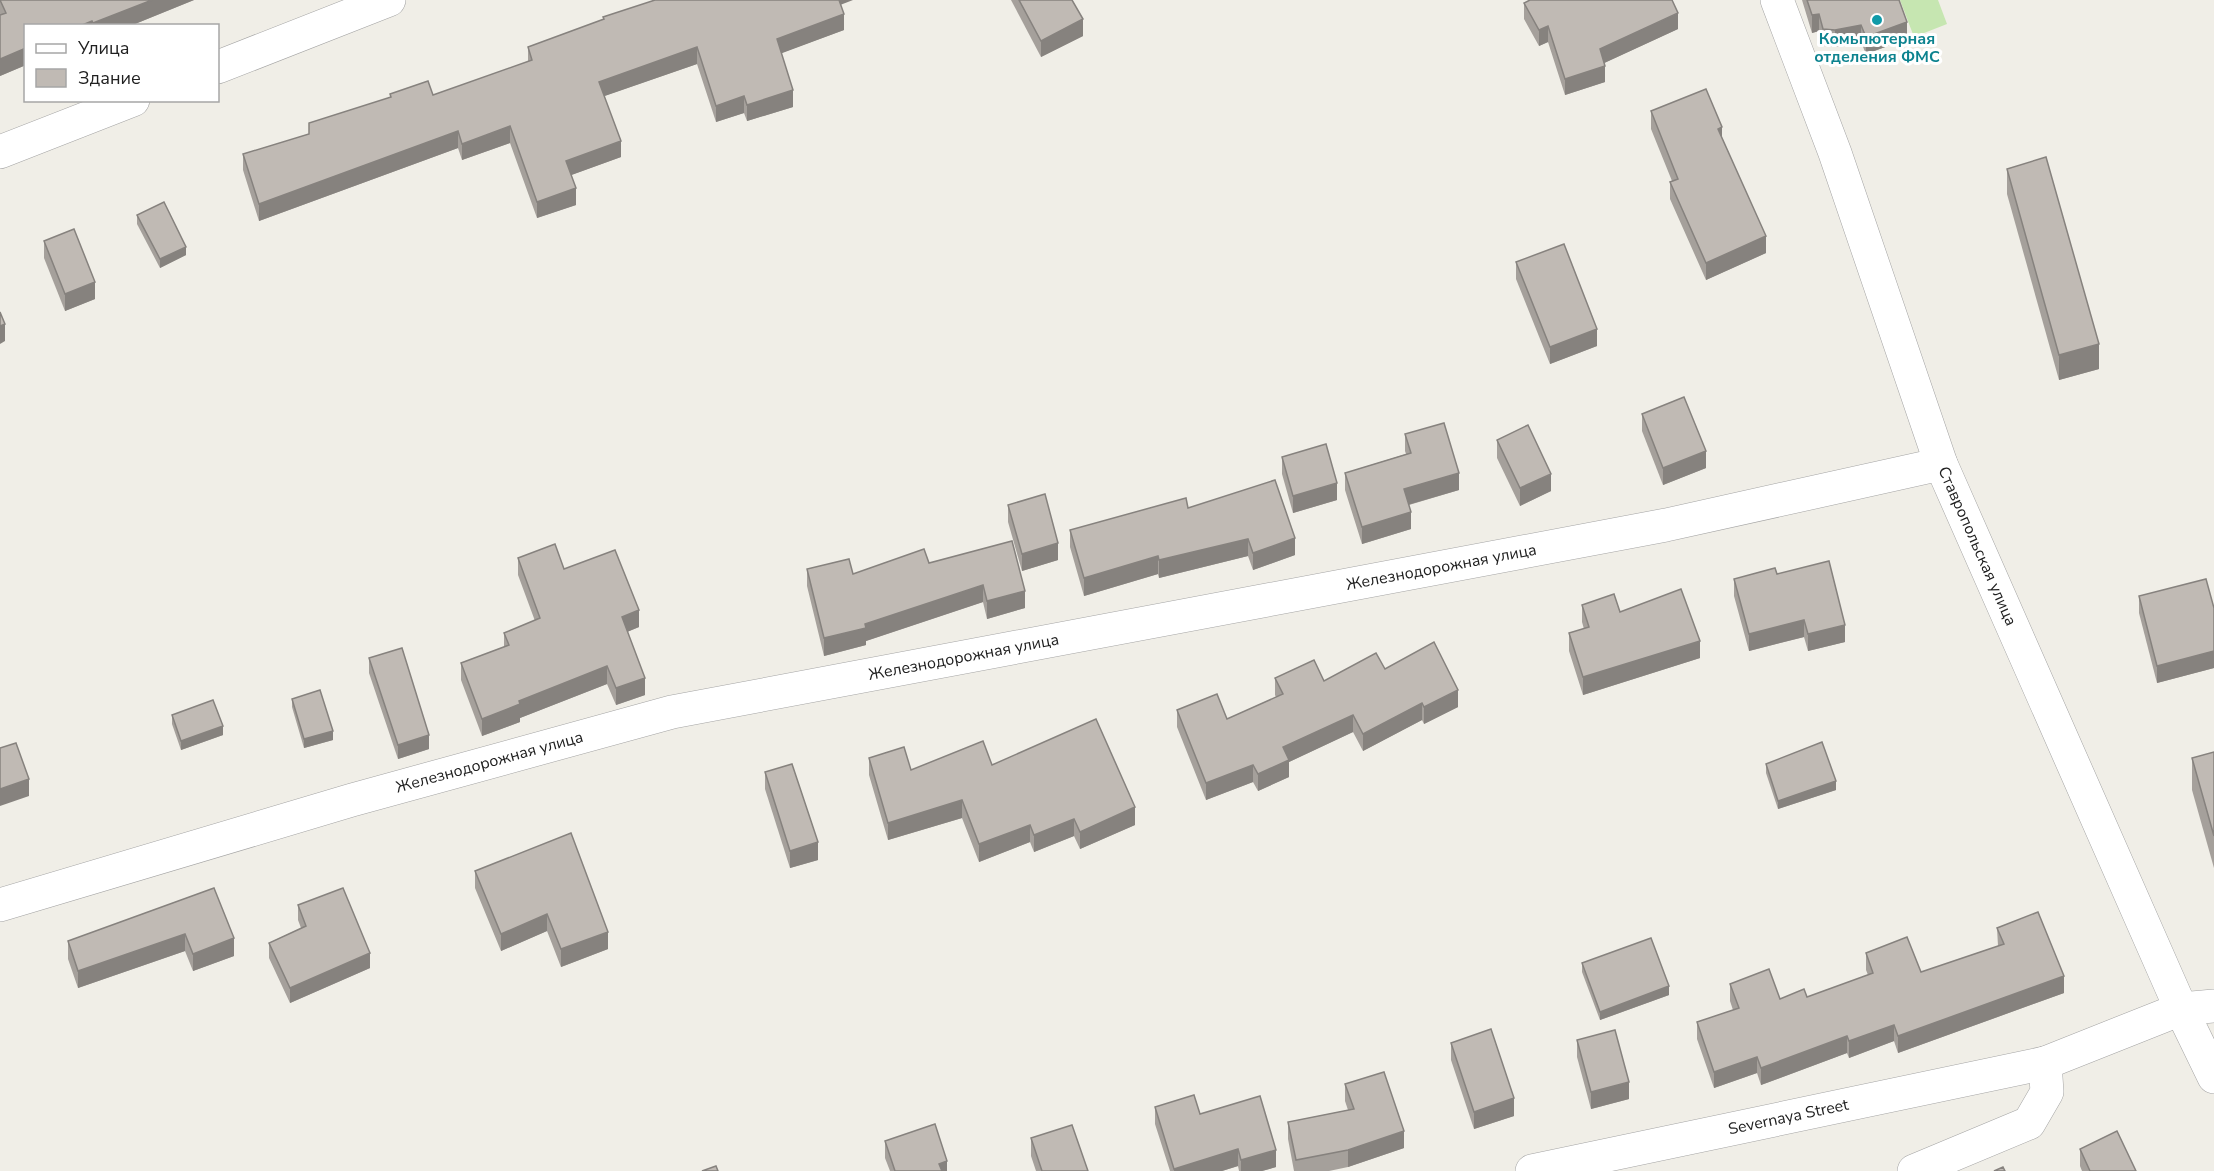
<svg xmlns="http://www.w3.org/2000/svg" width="2214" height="1171" viewBox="0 0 2214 1171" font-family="'Nunito Sans',sans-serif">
	<rect width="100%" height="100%" fill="#f0eee7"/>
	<path fill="#c6e6b1" d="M1900 0H1938L1947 24 1914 37Z"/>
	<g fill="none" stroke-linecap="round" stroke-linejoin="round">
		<g stroke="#a4a4a4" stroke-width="34">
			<g id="minor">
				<path d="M218 67 389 0"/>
				<path d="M0 152 133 100"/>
				<path id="s1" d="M0 905 352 800 672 712 1666 525 1941 464"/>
				<path id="s2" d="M1532 1171 2045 1063 2181 1009 2214 1006"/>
				<path d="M1914 1171 2029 1123 2047 1092 2045 1063"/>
			</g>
		</g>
		<g stroke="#a4a4a4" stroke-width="34">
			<g id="tertiary">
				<path id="s3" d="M1777 0 1835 153 1941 464 2181 1009 2214 1077"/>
			</g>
		</g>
		<use href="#minor" stroke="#fff" stroke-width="33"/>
		<use href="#tertiary" stroke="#fff" stroke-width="33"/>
	</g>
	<g fill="#a5a09b">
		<path d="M0 0H194L130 26H26V65L0 76Z"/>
		<path d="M1011 0H1072L1083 36 1041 57Z"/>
		<path d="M1802 0H1899L1907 39 1866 54 1861 42 1835 47 1823 46 1819 31 1812 33Z"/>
		<path d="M1524 3 1678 29 1604 63 1605 82 1565 95 1548 42 1539 46 1524 19Z"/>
		<path d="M841 5 844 30 781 53 793 107 747 121 744 113 716 122 697 64 604 96 621 157 571 175 576 205 537 218 510 143 462 160 458 148 259 221 243 170V154L309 134 390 97V94L433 95 528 62V47L603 20V17Z"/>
		<path d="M1651 111 1722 139 1766 253 1706 280 1670 199V182L1672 181 1651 129Z"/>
		<path d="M2007 169 2099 369 2059 380 2007 194Z"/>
		<path d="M137 215 186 255 160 268 137 224Z"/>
		<path d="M44 241 95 299 65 311 44 258Z"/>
		<path d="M1516 262 1597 346 1550 364 1516 279Z"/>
		<path d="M1642 414 1706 468 1663 485 1642 431Z"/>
		<path d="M1405 434 1459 490 1409 505 1411 529 1362 544 1345 490V473L1406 454 1405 451Z"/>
		<path d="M1497 440 1551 491 1520 506 1497 458Z"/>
		<path d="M1282 457 1337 500 1293 513 1282 474Z"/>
		<path d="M1008 505 1058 560 1022 571 1008 522Z"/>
		<path d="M1188 508 1295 555 1253 570 1248 556 1159 578 1158 574 1084 596 1070 547V530Z"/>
		<path d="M1012 541 1025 608 987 619 983 602 866 641V645L824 656 807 586V569L853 574 929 563Z"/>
		<path d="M518 558 564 569 639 627 627 632 645 695 616 705 607 684 520 718V722L482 736 461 680V663L504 647V633L535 621 518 575Z"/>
		<path d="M1777 574 1845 642 1808 651 1804 637 1749 651 1734 596V579Z"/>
		<path d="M2139 596 2214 608V668L2157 683 2139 613Z"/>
		<path d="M1582 605 1620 612 1700 658 1583 695 1569 651V633L1584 629 1582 622Z"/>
		<path d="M369 658 429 749 398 759 369 673Z"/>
		<path d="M1385 669 1458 707 1424 724 1422 720 1363 751 1353 732 1289 762V777L1258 791 1253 782 1206 800 1177 727V710L1227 719 1276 697 1275 695V678L1324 681Z"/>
		<path d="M292 699 333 740 304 748 292 707Z"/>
		<path d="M172 715 223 735 181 750 172 724Z"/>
		<path d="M2214 752V868L2192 790V758Z"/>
		<path d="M869 758 911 770 992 765 1135 825 1080 849 1074 836 1034 852 1030 842 979 862 962 818 888 840 869 775Z"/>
		<path d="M1766 764 1836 790 1778 809 1766 773Z"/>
		<path d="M765 772 818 860 790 868 765 789Z"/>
		<path d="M475 871 608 949 561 967 547 931 501 951 475 888Z"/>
		<path d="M214 888 234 956 193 971 185 951 78 988 68 959V941Z"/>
		<path d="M298 905 370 968 290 1003 269 958V943L301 928 298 920Z"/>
		<path d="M1997 928 2064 993 1898 1053 1894 1041 1849 1058 1847 1053 1761 1085 1757 1073 1714 1088 1697 1039V1022L1733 1010 1730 1001V984L1780 999 1807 997 1868 975 1866 970V953L1921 972 1998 946Z"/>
		<path d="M1582 963 1669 995 1600 1020 1582 972Z"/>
		<path d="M1577 1040 1629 1099 1591 1109 1577 1057Z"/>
		<path d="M1451 1043 1514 1116 1474 1129 1451 1060Z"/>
		<path d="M1345 1084 1404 1148 1348 1167 1329 1171H1294L1288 1139V1122L1348 1110 1345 1101Z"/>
		<path d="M1155 1107 1200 1114 1276 1167 1262 1171H1239L1238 1166 1222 1171H1170L1155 1124Z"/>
		<path d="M1031 1138 1088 1171H1036L1031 1156Z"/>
		<path d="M885 1141 947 1171H890L885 1158Z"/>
		<path d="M2080 1149 2136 1171H2082L2080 1166Z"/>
	</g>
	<g fill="#86827e">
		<path d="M152 0H194L130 26H93V23Z"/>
		<path d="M835 0H853L835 7Z"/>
		<path d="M1678 13V29L1600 65V49Z"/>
		<path d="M844 14V30L777 55V39Z"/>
		<path d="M1819 14V31L1812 33V15Z"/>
		<path d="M1083 19V36L1041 57V41Z"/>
		<path d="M92 21V26H80Z"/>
		<path d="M1907 22V39L1866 54V37Z"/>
		<path d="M1861 25V42L1835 47V30Z"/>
		<path d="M1548 26V42L1539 46V30Z"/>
		<path d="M697 47V64L599 98V82Z"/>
		<path d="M26 48V65L0 76V59Z"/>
		<path d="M1605 66V82L1565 95V79Z"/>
		<path d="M793 90V107L747 121V105Z"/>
		<path d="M744 96V113L716 122V106Z"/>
		<path d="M510 126V143L462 160V144Z"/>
		<path d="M1722 127V144L1718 129Z"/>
		<path d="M458 131V148L259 221V204Z"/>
		<path d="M621 141V157L566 177V161Z"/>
		<path d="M576 188V205L537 218V202Z"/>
		<path d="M1766 236V253L1706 280V263Z"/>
		<path d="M186 247V255L160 268V259Z"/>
		<path d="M95 282V299L65 311V294Z"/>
		<path d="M5 324V341L0 344V326Z"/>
		<path d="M1597 329V346L1550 364V347Z"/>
		<path d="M2099 344V369L2059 380V355Z"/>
		<path d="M1706 451V468L1663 485V468Z"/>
		<path d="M1459 473V490L1404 506V489Z"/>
		<path d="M1551 474V491L1520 506V488Z"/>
		<path d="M1337 483V500L1293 513V496Z"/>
		<path d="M1411 512V529L1362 544V527Z"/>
		<path d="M1295 538V555L1253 570V553Z"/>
		<path d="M1248 539V556L1159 578V560Z"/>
		<path d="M1058 543V560L1022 571V554Z"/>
		<path d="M1158 556V574L1084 596V578Z"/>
		<path d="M983 585V602L866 641V645L824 656V638L865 624Z"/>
		<path d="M1025 591V608L987 619V601Z"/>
		<path d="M639 610V627L622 634V617Z"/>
		<path d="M1804 620V637L1749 651V634Z"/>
		<path d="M1845 625V642L1808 651V634Z"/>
		<path d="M1700 641V658L1583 695V677Z"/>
		<path d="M2214 651V668L2157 683V666Z"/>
		<path d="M607 666V684L520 718V722L482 736V719L519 701Z"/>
		<path d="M645 678V695L616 705V688Z"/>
		<path d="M1458 690V707L1424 724V707Z"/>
		<path d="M1422 703V720L1363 751V734Z"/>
		<path d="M1353 715V732L1289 762V777L1258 791V774L1283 747Z"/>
		<path d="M223 726V735L181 750V741Z"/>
		<path d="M333 731V740L304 748V739Z"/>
		<path d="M429 735V749L398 759V745Z"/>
		<path d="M1253 765V782L1206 800V783Z"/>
		<path d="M29 779V796L0 806V789Z"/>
		<path d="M1836 781V790L1778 809V801Z"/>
		<path d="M962 800V818L888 840V823Z"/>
		<path d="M1135 807V825L1080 849V832Z"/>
		<path d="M1074 819V836L1034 852V835Z"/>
		<path d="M1030 825V842L979 862V844Z"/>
		<path d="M818 842V860L790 868V851Z"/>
		<path d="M547 914V931L501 951V934Z"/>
		<path d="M608 932V949L561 967V949Z"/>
		<path d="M185 934V951L78 988V971Z"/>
		<path d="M234 938V956L193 971V954Z"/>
		<path d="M370 953V968L290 1003V988Z"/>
		<path d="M2064 976V993L1898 1053V1036Z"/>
		<path d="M1669 986V995L1600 1020V1012Z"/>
		<path d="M1894 1025V1041L1849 1058V1041Z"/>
		<path d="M1847 1036V1053L1761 1085V1068Z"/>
		<path d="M1757 1057V1073L1714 1088V1072Z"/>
		<path d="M1629 1082V1099L1591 1109V1092Z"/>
		<path d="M1514 1098V1116L1474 1129V1112Z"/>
		<path d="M1404 1131V1148L1348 1167V1150Z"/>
		<path d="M1238 1149V1166L1222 1171H1174V1169Z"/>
		<path d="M1276 1150V1167L1262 1171H1241V1160Z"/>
		<path d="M947 1161V1171H939V1164Z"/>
	</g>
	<g fill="#c0bab4" stroke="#86827e" stroke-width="1.5">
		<path d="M0 0H152L93 23 92 21 80 26H26V48L0 59V15L6 13Z"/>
		<path d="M655 0H839L844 14 777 39 793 90 747 105 744 96 716 106 697 47 599 82 621 141 566 161 576 188 537 202 510 126 462 144 458 131 259 204 243 154 309 134V123L391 97 390 94 428 81 433 95 532 60 528 47 604 19 603 17Z"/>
		<path d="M1019 0H1072L1083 19 1041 41Z"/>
		<path d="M1530 0H1672L1678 13 1600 49 1605 66 1565 79 1548 26 1539 30 1524 3Z"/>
		<path d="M1807 0H1899L1907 22 1866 37 1861 25 1835 30 1823 29 1819 14 1812 15Z"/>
		<path d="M1706 89 1722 127 1718 129 1766 236 1706 263 1670 182 1678 179 1651 111Z"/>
		<path d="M2046 157 2099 344 2059 355 2007 169Z"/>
		<path d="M164 202 186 247 160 259 137 215Z"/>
		<path d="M74 229 95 282 65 294 44 241Z"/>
		<path d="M1564 244 1597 329 1550 347 1516 262Z"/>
		<path d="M0 312 5 324 0 326Z"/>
		<path d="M1684 397 1706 451 1663 468 1642 414Z"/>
		<path d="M1444 423 1459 473 1404 489 1411 512 1362 527 1345 473 1411 453 1405 434Z"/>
		<path d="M1528 425 1551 474 1520 488 1497 440Z"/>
		<path d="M1326 444 1337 483 1293 496 1282 457Z"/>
		<path d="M1275 480 1295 538 1253 553 1248 539 1159 560 1158 556 1084 578 1070 530 1186 498 1188 508Z"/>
		<path d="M1045 494 1058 543 1022 554 1008 505Z"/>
		<path d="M1012 541 1025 591 987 601 983 585 865 624 866 628 824 638 807 569 849 559 853 574 924 549 929 563Z"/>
		<path d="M555 544 564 569 615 550 639 610 622 617 645 678 616 688 607 666 519 701 520 704 482 719 461 663 509 645 504 633 540 618 518 558Z"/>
		<path d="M1829 561 1845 625 1808 634 1804 620 1749 634 1734 579 1775 568 1777 574Z"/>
		<path d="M2206 579 2214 608V651L2157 666 2139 596Z"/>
		<path d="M1681 589 1700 641 1583 677 1569 633 1589 627 1582 605 1614 594 1620 612Z"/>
		<path d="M1434 642 1458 690 1424 707 1422 703 1363 734 1353 715 1283 747 1289 760 1258 774 1253 765 1206 783 1177 710 1217 694 1227 719 1283 694 1275 678 1314 660 1324 681 1376 653 1385 669Z"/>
		<path d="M402 648 429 735 398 745 369 658Z"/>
		<path d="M320 690 333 731 304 739 292 699Z"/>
		<path d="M213 700 223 726 181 741 172 715Z"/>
		<path d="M1096 719 1135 807 1080 832 1074 819 1034 835 1030 825 979 844 962 800 888 823 869 758 904 747 911 770 983 741 992 765Z"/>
		<path d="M1822 742 1836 781 1778 801 1766 764Z"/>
		<path d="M16 743 29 779 0 789V748Z"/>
		<path d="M2214 752V836L2192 758Z"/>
		<path d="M792 764 818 842 790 851 765 772Z"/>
		<path d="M571 833 608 932 561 949 547 914 501 934 475 871Z"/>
		<path d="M214 888 234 938 193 954 185 934 78 971 68 941Z"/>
		<path d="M343 888 370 953 290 988 269 943 306 926 298 905Z"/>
		<path d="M2038 912 2064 976 1898 1036 1894 1025 1849 1041 1847 1036 1761 1068 1757 1057 1714 1072 1697 1022 1739 1008 1730 984 1769 969 1780 999 1804 989 1807 997 1873 973 1866 953 1907 937 1921 972 2004 944 1997 928Z"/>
		<path d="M1651 938 1669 986 1600 1012 1582 963Z"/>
		<path d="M1491 1029 1514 1098 1474 1112 1451 1043Z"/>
		<path d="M1615 1030 1629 1082 1591 1092 1577 1040Z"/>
		<path d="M1384 1072 1404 1131 1348 1150 1296 1160 1288 1122 1354 1109 1345 1084Z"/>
		<path d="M1194 1095 1200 1114 1260 1096 1276 1150 1241 1160 1238 1149 1174 1169 1155 1107Z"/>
		<path d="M935 1124 947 1161 939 1164 942 1171H895L885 1141Z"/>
		<path d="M1072 1125 1088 1171H1042L1031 1138Z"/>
		<path d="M2117 1131 2136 1171H2090L2080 1149Z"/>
		<path d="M716 1166 718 1171H702Z"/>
		<path d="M2003 1167 2005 1171H1994Z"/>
	</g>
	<circle fill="#0f9aa8" stroke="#fff" stroke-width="2" cx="1877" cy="20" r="6"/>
	<g text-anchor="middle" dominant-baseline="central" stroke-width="6" stroke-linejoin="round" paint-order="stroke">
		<g font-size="16" font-weight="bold" fill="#0d838f" stroke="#fff">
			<text x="1877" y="39">Комьпютерная<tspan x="1877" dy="18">отделения ФМС</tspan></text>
		</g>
		<g font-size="16" fill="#202020" stroke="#fff">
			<text stroke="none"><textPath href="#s3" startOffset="582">Ставропольская улица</textPath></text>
			<text stroke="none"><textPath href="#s1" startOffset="1482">Железнодорожная улица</textPath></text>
			<text stroke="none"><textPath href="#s1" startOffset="996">Железнодорожная улица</textPath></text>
			<text stroke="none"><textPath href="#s1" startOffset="510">Железнодорожная улица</textPath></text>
			<text stroke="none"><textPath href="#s2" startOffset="262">Severnaya Street</textPath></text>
		</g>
	</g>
	<rect x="24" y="24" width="195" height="78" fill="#ffffff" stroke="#a6a6a6" stroke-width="1.5"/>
	<rect x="36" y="44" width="30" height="9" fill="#ffffff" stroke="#a6a6a6" stroke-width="1.5"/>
	<text x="78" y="54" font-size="18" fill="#202020">Улица</text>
	<rect x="36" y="69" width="30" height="18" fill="#c0bab4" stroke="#a6a6a6" stroke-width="1.5"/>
	<text x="78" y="84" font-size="18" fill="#202020">Здание</text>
</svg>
